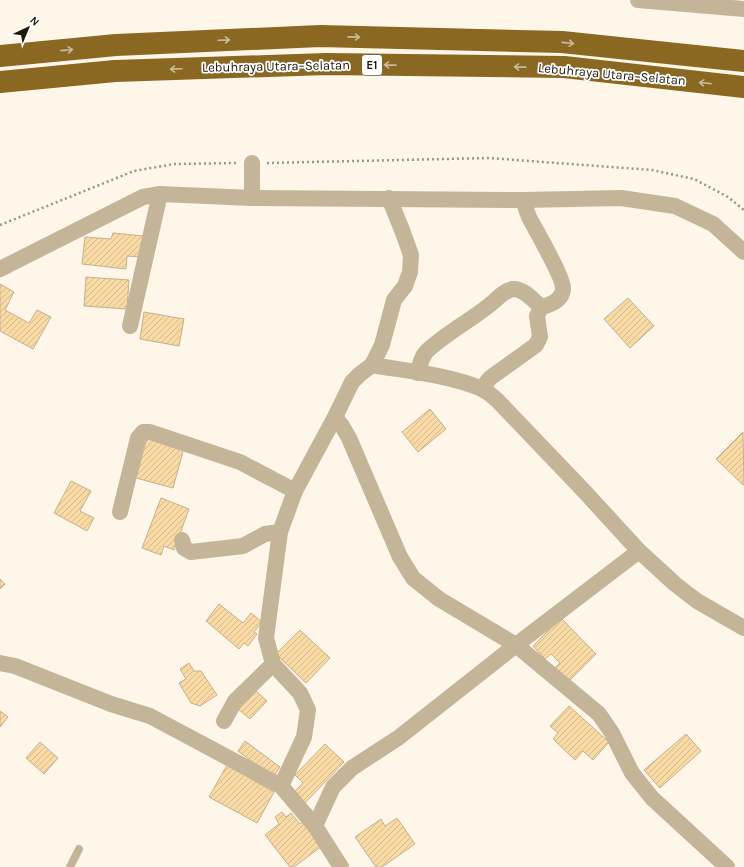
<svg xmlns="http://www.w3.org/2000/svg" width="744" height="867" viewBox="0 0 744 867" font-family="Karla,sans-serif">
	<defs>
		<pattern id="building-hatch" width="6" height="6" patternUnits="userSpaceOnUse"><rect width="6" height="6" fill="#f9daa5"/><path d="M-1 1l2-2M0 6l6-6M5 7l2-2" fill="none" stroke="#d5ba8d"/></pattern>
	</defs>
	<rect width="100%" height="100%" fill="#fef6e8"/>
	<g fill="url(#building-hatch)" stroke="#c3b090">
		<path d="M113 233 143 236 141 257 127 256 126 269 82 264 85 237 111 239Z"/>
		<path d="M86 277 129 280 127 309 84 306Z"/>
		<path d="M0 284 14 292 5 310 29 323 37 310 51 317 33 349 0 331Z"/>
		<path d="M628 298 654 326 630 348 604 319Z"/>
		<path d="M144 312 184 319 179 346 140 339Z"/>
		<path d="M430 409 446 429 418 452 402 432Z"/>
		<path d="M743 432 744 484 743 485 716 459Z"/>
		<path d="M147 438 184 448 173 488 136 478Z"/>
		<path d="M71 481 91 491 80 511 94 518 87 531 54 513Z"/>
		<path d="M161 498 189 509 174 550 164 546 161 555 142 548Z"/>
		<path d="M0 579 5 584 0 589Z"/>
		<path d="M219 604 243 623 251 613 262 622 254 632 257 634 248 646 244 643 239 649 206 621Z"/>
		<path d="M561 618 596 654 568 682 554 669 560 663 551 654 545 659 533 646Z"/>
		<path d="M300 630 330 658 306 683 276 654Z"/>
		<path d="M189 663 194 671H201L217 695 200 706 191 703 179 683 186 679 180 669Z"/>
		<path d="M255 690 267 701 250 719 238 709Z"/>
		<path d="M569 706 609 742 593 760 583 751 575 760 553 739 558 733 550 726Z"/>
		<path d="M0 711 8 717 0 727Z"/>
		<path d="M686 734 701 751 660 788 644 770Z"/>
		<path d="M245 741 280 767 273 777 238 751Z"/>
		<path d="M40 742 58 758 44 774 26 758Z"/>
		<path d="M325 744 344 762 305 803 294 792 303 783 295 775Z"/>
		<path d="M227 765 274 792 257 823 209 797Z"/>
		<path d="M282 812 286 817 291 813 300 824 303 821 322 846 294 867H290L265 835 279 824 275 817Z"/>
		<path d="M397 818 415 844 382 867H376L355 837 381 819 385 826Z"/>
	</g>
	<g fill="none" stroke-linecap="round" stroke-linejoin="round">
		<g stroke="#9b9386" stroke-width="2.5" stroke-dasharray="2 3" stroke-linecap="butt">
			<path d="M267 163 489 158 652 170 694 179 728 197 744 210"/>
			<path d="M0 225 134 171 174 164 236 163"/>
		</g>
		<path stroke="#c5b598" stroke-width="8" d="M70 867 79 849"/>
		<g stroke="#c5b598" stroke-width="16">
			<path d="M638 0 744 9"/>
			<path d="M252 163V198"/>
			<path d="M523 200C525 206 527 212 529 217 536 231 564 278 563 289 562 301 550 305 541 307"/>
			<path d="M0 269 143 197 160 194 252 198 523 200 621 198 675 206 713 224 744 252"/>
			<path d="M130 326 160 194"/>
			<path d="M372 365C406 371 450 375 482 389 487 391 492 396 497 400L584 491 639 551 675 584 697 601 744 628"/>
			<path d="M418 373C420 364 421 357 427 351 447 332 472 320 492 303 498 298 505 290 513 289 523 288 534 301 541 307L537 316 540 337 536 345 490 378 486 383 483 390"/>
			<path d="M335 417 342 426 349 438 400 557 413 578 439 599 516 645 599 714 612 733 632 773 652 798 727 867"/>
			<path d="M120 512 138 438 143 432H150L240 462 295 491"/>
			<path d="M182 540 184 548 191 552 243 546 265 534 280 532"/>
			<path d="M0 663 15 666 111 704 150 716 281 786 315 826 341 867"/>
			<path d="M224 721 235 701 273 664"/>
			<path d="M281 786 304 737 308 710 300 693 273 664 266 638 280 532 295 491 335 417 352 382 360 374 372 365 382 345 394 300 405 286 410 272 411 255 402 230 389 198"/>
			<path d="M315 826 333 787 352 768 398 738 516 645 639 551"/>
		</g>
		<g stroke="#8b6821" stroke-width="22">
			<path d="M0 56 116 45 320 36 562 42 744 61"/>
			<path d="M0 82 115 71 326 64 564 67 744 87"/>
		</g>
	</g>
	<defs><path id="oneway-shaft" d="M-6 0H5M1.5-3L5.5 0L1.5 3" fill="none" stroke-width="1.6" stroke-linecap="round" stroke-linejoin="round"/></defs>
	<g stroke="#cbbb9b">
		<use href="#oneway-shaft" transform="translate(354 37) rotate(1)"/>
		<use href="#oneway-shaft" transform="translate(224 40) rotate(-2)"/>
		<use href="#oneway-shaft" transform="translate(568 43) rotate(6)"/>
		<use href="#oneway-shaft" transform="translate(67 50) rotate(-6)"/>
		<use href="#oneway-shaft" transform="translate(390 65) rotate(-179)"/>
		<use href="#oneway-shaft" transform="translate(520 67) rotate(-179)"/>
		<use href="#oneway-shaft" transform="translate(176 69) rotate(178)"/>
		<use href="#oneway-shaft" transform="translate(705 83) rotate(-174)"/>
	</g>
	<g text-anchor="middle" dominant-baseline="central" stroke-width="3.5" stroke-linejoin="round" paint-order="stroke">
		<rect fill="#fff" stroke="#625d54" stroke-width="1" x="362" y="55" width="20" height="20" rx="3"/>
		<g font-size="12" font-weight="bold" fill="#1e170b">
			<text x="372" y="65">E1</text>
		</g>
		<g font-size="13" fill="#1e170b" stroke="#fff">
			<text transform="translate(276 66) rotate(-1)">Lebuhraya Utara–Selatan</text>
			<text transform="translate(612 74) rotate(5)">Lebuhraya Utara–Selatan</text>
		</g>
	</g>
	<g transform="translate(28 28) rotate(44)" stroke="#ffffff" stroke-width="3" paint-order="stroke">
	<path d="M0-3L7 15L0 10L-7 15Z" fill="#1e170b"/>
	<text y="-6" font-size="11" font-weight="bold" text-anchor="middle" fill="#1e170b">N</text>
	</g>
</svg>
